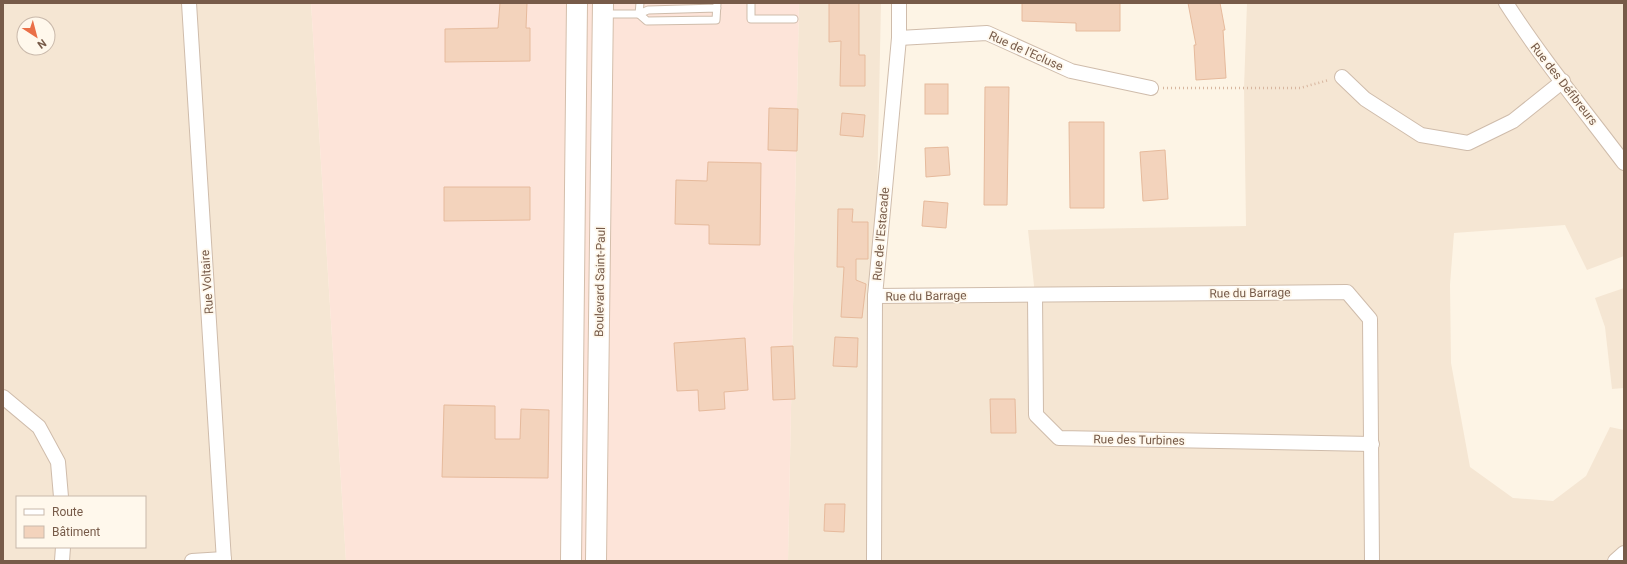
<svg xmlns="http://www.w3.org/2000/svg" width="1627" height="564" viewBox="0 0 1627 564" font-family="Roboto,sans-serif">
	<rect width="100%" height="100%" fill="#fdf4e5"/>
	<g fill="#f5e6d3" fill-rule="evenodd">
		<path d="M3 3H311L346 561H3ZM24 24H48V48H24ZM17 497H145V547H17Z"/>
		<path d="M799 3H881L875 296 1035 295 1028 230 1246 226 1244 88 1247 3H1624V256L1587 270 1565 225 1454 233 1450 285 1451 363 1470 467 1513 498 1553 501 1586 476 1610 427 1624 430V561H788Z"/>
		<path d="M1624 288V388L1612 389 1605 327 1595 298Z"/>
	</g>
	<path fill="#fde4d9" d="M311 3H799L788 561H346Z"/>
	<g fill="#f3d3bc" stroke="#e6ba9c">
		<path d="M500 3H527L526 28H530V61L445 62V29L498 28Z"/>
		<path d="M829 3H859V55H865V86H840L841 41 829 42Z"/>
		<path d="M1022 3H1120V31H1076V23L1022 21Z"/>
		<path d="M1188 3H1220L1225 30H1223L1226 78 1196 80 1194 45H1196Z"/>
		<rect x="925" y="84" width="23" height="30"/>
		<path d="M985 87H1009L1007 205H984Z"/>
		<path d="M769 108 798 109 797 151 768 150Z"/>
		<path d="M842 113 865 115 863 137 840 135Z"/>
		<path d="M1069 122H1104V208H1070Z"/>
		<path d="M948 147 950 175 926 177 925 148Z"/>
		<path d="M1165 150 1168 199 1143 201 1140 152Z"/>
		<path d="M708 162 761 163 760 245 709 244V225L675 224 676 180 707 181Z"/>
		<path d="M444 187H530V220L444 221Z"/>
		<path d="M924 201 948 203 946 228 922 226Z"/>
		<path d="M838 209H853L852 222H868V259H856V280L866 284 862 318 841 317 844 267H837Z"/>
		<path d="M835 337 858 338 857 367 833 366Z"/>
		<path d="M745 338 748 390 724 392 725 409 699 411 698 390 677 391 674 343Z"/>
		<path d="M793 346 795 399 773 400 771 347Z"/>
		<path d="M990 399H1015L1016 433H991Z"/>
		<path d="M444 405 495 406V439H520L521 409 549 410 548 478 442 477Z"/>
		<path d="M825 504H845L844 532 824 531Z"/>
	</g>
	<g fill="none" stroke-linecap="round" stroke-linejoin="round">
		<g stroke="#cfbcab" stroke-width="9">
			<g id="lane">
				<path d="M751 3V19H794"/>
				<path d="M717 8 648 10 639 14 647 21 716 20 717 3"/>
				<path d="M605 14H639L640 3"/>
			</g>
		</g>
		<g stroke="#cfbcab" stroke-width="16">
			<g id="street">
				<path d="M189 3 224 561"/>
				<path d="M1506 3C1542 59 1584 110 1624 163"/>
				<path d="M899 38 987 33 1071 71 1151 88"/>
				<path d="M1342 77 1365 99 1421 135 1468 143 1513 121 1563 81"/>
				<path d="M1035 295 1036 415 1059 438 1372 444"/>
				<path d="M875 296 1347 292 1370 319 1372 561"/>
				<path d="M3 397 39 427 58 462 61 497"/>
				<path d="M62 561 63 547"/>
				<path d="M192 561 224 559"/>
				<path d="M874 561 875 296 899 38V3"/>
				<path d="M1615 561 1624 553"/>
			</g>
		</g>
		<g stroke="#d4beab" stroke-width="22">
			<g id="secondary">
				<path d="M571 561 577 3"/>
				<path d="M596 561 603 3"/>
			</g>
		</g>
		<path stroke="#d8b69f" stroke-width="2.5" stroke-dasharray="1 3" stroke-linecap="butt" d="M1163 88H1300L1329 80"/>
		<use href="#lane" stroke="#fff" stroke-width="7"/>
		<use href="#street" stroke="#fff" stroke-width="14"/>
		<use href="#secondary" stroke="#fff" stroke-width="20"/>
	</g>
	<g text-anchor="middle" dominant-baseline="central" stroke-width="3.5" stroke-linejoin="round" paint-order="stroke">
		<g font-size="12" fill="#775b49" stroke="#fff8ec">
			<text transform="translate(1026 51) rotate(24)">Rue de l'Ecluse</text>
			<text transform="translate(1564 84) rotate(52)">Rue des Défibreurs</text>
			<text transform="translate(881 234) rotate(-85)">Rue de l'Estacade</text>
			<text transform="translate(207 282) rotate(-94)">Rue Voltaire</text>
			<text transform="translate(600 282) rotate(-89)">Boulevard Saint-Paul</text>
			<text transform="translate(1250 293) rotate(-1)">Rue du Barrage</text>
			<text transform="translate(926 296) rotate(-1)">Rue du Barrage</text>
			<text transform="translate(1139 440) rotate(1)">Rue des Turbines</text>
		</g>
	</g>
	<rect width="1627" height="564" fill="none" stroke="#775b49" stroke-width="8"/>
	<rect x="16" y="496" width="130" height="52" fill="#fff8ec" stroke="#c9b9ab"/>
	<rect x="24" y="509" width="20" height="6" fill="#ffffff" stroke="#c9b9ab"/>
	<text x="52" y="516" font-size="12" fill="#775b49">Route</text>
	<rect x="24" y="526" width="20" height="12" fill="#f3d3bc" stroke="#c9b9ab"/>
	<text x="52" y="536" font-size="12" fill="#775b49">Bâtiment</text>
	<g transform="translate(36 36) rotate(144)"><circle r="19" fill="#fff8ec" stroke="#c9b9ab"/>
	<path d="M0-3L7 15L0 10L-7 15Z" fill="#ea6f47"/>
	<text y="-6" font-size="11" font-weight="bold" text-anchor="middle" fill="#775b49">N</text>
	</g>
</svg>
